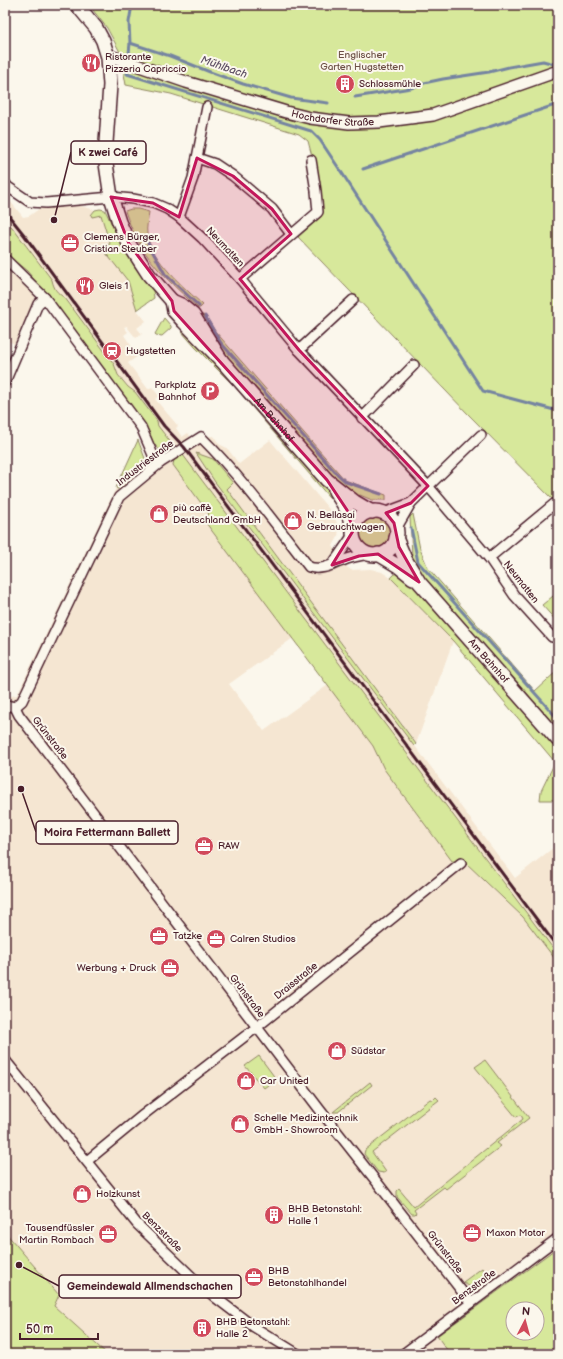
<svg xmlns="http://www.w3.org/2000/svg" width="563" height="1359" viewBox="0 0 563 1359" font-family="'Balsamiq Sans',sans-serif">
	<rect width="100%" height="100%" fill="#fbf7ec"/>
	<filter id="ink" filterUnits="userSpaceOnUse"><feTurbulence type="fractalNoise" baseFrequency=".025" numOctaves="2"/><feDisplacementMap in="SourceGraphic" scale="8" xChannelSelector="R" yChannelSelector="G"/><feConvolveMatrix kernelMatrix="1 2 1 2 8 2 1 2 1" color-interpolation-filters="sRGB"/></filter>
	<g filter="url(#ink)">
		<g fill="#f5e6d2">
			<path d="M5 197 10 201 23 217 29 216 39 209 52 205 74 204 95 210 91 215 101 214 110 244 102 247 128 281 137 310 146 321 137 328 142 334 136 338 127 327V326L124 327 128 332 124 335 138 356 128 363 148 389 152 387 159 396 155 399 178 426 176 428 182 437 188 433 194 442 201 437 214 436 219 444 227 448 239 464 270 440 334 515 339 529 338 537 333 546 347 567 351 570 371 569 382 572 391 578 453 641 416 744 226 489 233 483 197 454 215 482 515 878 558 844V955L183 455 174 460 173 465 209 515 203 519 293 638 229 684 264 731 328 685 373 746 384 769 452 861 465 862 523 917 558 963V1247L437 1335 450 1354H107L54 1306 59 1295 5 1232V697L17 695 116 488 118 489 144 466 146 461 159 449 162 450 172 444 158 426 157 421 135 392 128 387 118 375 114 364 65 298 58 294 53 287 52 280 12 227 5 222Z"/>
			<path d="M5 253 27 271 43 290 35 298 15 344 5 340Z"/>
		</g>
		<g fill="#d7e89b" stroke="#908463" fill-rule="evenodd">
			<path d="M89 5H558V505L469 415 298 237 321 217 314 164 308 141 299 134 171 94 126 85 120 52 107 28Z"/>
			<path d="M100 209 105 210 117 235 134 266 153 290 154 298 137 310 128 281 101 247 110 244 101 215 92 217 91 215 95 210Z"/>
			<path d="M131 209H138L149 212C148 219 146 228 147 234 151 260 185 288 203 305L200 308H198C164 277 140 256 125 211Z"/>
			<path d="M5 222 12 227 52 280C54 289 57 293 65 298L114 364 118 375 128 387 135 392 157 421 158 426 172 444C169 445 166 449 164 450 156 452 150 436 148 430L43 290 27 271 5 253Z"/>
			<path d="M199 314 206 316 215 331 345 480 386 495V500H372L360 495 355 498 333 478 231 363 221 349Z"/>
			<path d="M164 318 171 326V328L162 336 156 335 155 334Z"/>
			<path d="M183 327 329 489 340 510 235 387 195 347 182 332Z"/>
			<path d="M138 440 146 461 144 466 118 489 116 488Z"/>
			<path d="M196 453 213 459 233 483 227 489 416 744 414 746 215 482Z"/>
			<path d="M183 455 558 955V963L523 917 465 862 452 861 384 769 373 746 203 519 209 514 173 465 174 460Z"/>
			<path d="M413 514 420 549 428 568 535 691 558 670V800H540L541 791 555 762 453 641 391 578 412 556 410 517Z"/>
			<circle cx="375" cy="533" r="17"/>
			<path d="M558 592V623L542 605Z"/>
			<path d="M259 1056 276 1079 264 1088 245 1066Z"/>
			<path d="M485 1060 529 1118 497 1143 501 1146 446 1189 444 1187 414 1210 416 1213 415 1214H412L397 1197V1191L399 1189 414 1207 523 1119 521 1115 516 1117 475 1067Z"/>
			<path d="M370 1082 372 1085 338 1112H333Z"/>
			<path d="M436 1097 439 1100 372 1152 386 1172 384 1173 378 1172 364 1154 365 1150 430 1099 433 1100Z"/>
			<path d="M5 1232 59 1295 54 1306 107 1354H5Z"/>
			<path d="M558 1247V1354H450L437 1336ZM513 1309H537V1333H513Z"/>
			<path d="M482 1268 491 1279C483 1285 472 1291 463 1282Z"/>
		</g>
		<g fill="none" stroke-linecap="round" stroke-linejoin="round">
			<g stroke="#7584a1" stroke-width="3">
				<path d="M132 5 129 22 130 43 170 56 210 72 243 84 291 98 328 103"/>
				<path d="M130 43 127 74 311 131 320 140 344 176 483 391 558 411"/>
				<path d="M355 97 411 88 424 83 443 79 489 72 509 67 543 61 554 64 558 67"/>
				<path d="M363 169 558 104"/>
				<path d="M145 238 165 274 199 306"/>
				<path d="M205 316 221 343 335 472 346 482 381 494"/>
				<path d="M411 528 418 562 558 719"/>
			</g>
			<g stroke="#4a1f2b" stroke-width="12">
				<g id="minor">
					<path d="M197 158 215 164 233 176 272 209 291 234"/>
					<path d="M5 183 8 187 30 202 46 203 111 197 133 199 153 203 167 209 179 217 202 238 240 279 299 350 428 486 489 558 514 595 552 637"/>
					<path d="M179 217 193 178 207 107"/>
					<path d="M5 259 45 298 141 427 153 455 160 463"/>
					<path d="M240 279 318 212 316 191 311 160"/>
					<path d="M299 350 353 300"/>
					<path d="M5 382 38 304 45 298"/>
					<path d="M362 418 414 365"/>
					<path d="M384 513 411 503"/>
					<path d="M396 529 411 503 481 435"/>
					<path d="M489 558 554 504"/>
					<path d="M332 565 353 535"/>
					<path d="M5 705 15 707"/>
					<path d="M15 707 19 715 320 1110 376 1181 471 1303"/>
					<path d="M15 707 22 701 119 497 160 463 201 437C241 477 274 522 309 567 323 571 333 564 347 559 354 557 361 555 369 554"/>
					<path d="M5 1060 137 1224 192 1277 216 1298 254 1327 298 1354"/>
					<path d="M87 1161 143 1115 257 1027 461 863"/>
					<path d="M403 1354 558 1238"/>
				</g>
			</g>
			<g stroke="#4a1f2b" stroke-width="14">
				<g id="tertiary">
					<path id="s1" d="M108 57H113L186 82 286 112 310 118 349 123 379 122 433 115 558 71"/>
				</g>
			</g>
			<g stroke="#4a1f2b" stroke-width="16">
				<g id="secondary">
					<path d="M77 5 96 28 103 41 108 57 110 85 105 157 111 197 119 222 129 244 149 275 172 301 181 305 193 315 221 360"/>
					<path id="s2" d="M172 301 174 311 184 322 221 360 327 480 355 502 372 512"/>
					<path d="M335 491 347 510 353 529"/>
					<circle cx="375" cy="533" r="22"/>
					<path id="s3" d="M396 538 405 559 419 582 558 740"/>
					<path d="M378 554 398 566 413 578"/>
				</g>
			</g>
			<use href="#minor" stroke="#fbf7ec" stroke-width="9"/>
			<use href="#tertiary" stroke="#fbf7ec" stroke-width="11"/>
			<use href="#secondary" stroke="#fbf7ec" stroke-width="13"/>
			<path stroke="#4a1f2b" stroke-width="3" d="M5 211 25 236 164 426 184 447 558 948"/>
		</g>
	</g>
	<path fill="#c2185b" fill-opacity="0.2" stroke="#c2185b" stroke-width="3" stroke-linejoin="round" d="M197 158 233 176 272 209 291 234 240 279 299 350 428 486 411 503 386 513 394 523 399 547 419 582 378 554 359 556 332 565 353 531 347 510 327 480 174 311 172 301 129 244 111 197 153 203 179 217Z"/>
	<defs>
		<g id="restaurant-disc" transform="scale(1)"><circle r="9.5" fill="#d1495b" stroke="#fbf7ec"/><path d="M-5-6h1v4h1v-4h1v4h1v-4h1v5L-1.5 .5V6h-2V.5L-5-1ZM5-6V6H3V1.5H1.5Q1.5-4 5-6Z" fill="#fff"/></g>
		<g id="building-disc" transform="scale(1)"><circle r="9.5" fill="#d1495b" stroke="#fbf7ec"/><path d="M-4-6H4V6H1V3H-1V6H-4ZM-2.5-4.3h1.7v1.8h-1.7ZM.8-4.3h1.7v1.8H.8ZM-2.5-1h1.7V.8h-1.7ZM.8-1h1.7V.8H.8Z" fill="#fff"/></g>
		<g id="office-disc" transform="scale(1)"><circle r="9.5" fill="#d1495b" stroke="#fbf7ec"/><path d="M-6-3h4V-5.5h4V-3h4V5H-6ZM-1-4.5V-3h2v-1.5ZM-6 0V1H6V0Z" fill="#fff"/></g>
		<g id="station-disc" transform="scale(1)"><circle r="9.5" fill="#d1495b" stroke="#fbf7ec"/><path d="M-3-6H3Q5-6 5-4V2Q5 4 3 4L4.5 6H3L1.5 4h-3L-3 6H-4.5L-3 4Q-5 4-5 2V-4Q-5-6-3-6ZM-3.5-4v3h7v-3ZM-3.5 1v1.5H-2V1ZM2 1v1.5H3.5V1Z" fill="#fff"/></g>
		<g id="parking-disc" transform="scale(1)"><circle r="9.5" fill="#d1495b" stroke="#fbf7ec"/><path d="M-3.5-5.5H1a3.5 3.5 0 0 1 0 7H-1V5.5H-3.5ZM-1-3.4V-.6H.8a1.4 1.4 0 0 0 0-2.8Z" fill="#fff"/></g>
		<g id="shop-disc" transform="scale(1)"><circle r="9.5" fill="#d1495b" stroke="#fbf7ec"/><path d="M-5-2.5h2.3a2.7 3.5 0 0 1 5.4 0H5L5.5 6h-11ZM-1.5-2.5h3a1.5 2.3 0 0 0-3 0Z" fill="#fff"/></g>
	</defs>
	<g fill-rule="evenodd">
		<use href="#restaurant-disc" x="91" y="63"/>
		<use href="#building-disc" x="345" y="84"/>
		<use href="#office-disc" x="70" y="243"/>
		<use href="#restaurant-disc" x="85" y="286"/>
		<use href="#station-disc" x="112" y="351"/>
		<use href="#parking-disc" x="210" y="391"/>
		<use href="#shop-disc" x="159" y="514"/>
		<use href="#shop-disc" x="293" y="521"/>
		<use href="#office-disc" x="204" y="846"/>
		<use href="#office-disc" x="159" y="936"/>
		<use href="#office-disc" x="216" y="939"/>
		<use href="#office-disc" x="170" y="968"/>
		<use href="#shop-disc" x="337" y="1051"/>
		<use href="#shop-disc" x="246" y="1081"/>
		<use href="#shop-disc" x="240" y="1124"/>
		<use href="#shop-disc" x="82" y="1194"/>
		<use href="#building-disc" x="274" y="1215"/>
		<use href="#office-disc" x="472" y="1233"/>
		<use href="#office-disc" x="108" y="1234"/>
		<use href="#office-disc" x="254" y="1277"/>
		<use href="#building-disc" x="202" y="1328"/>
	</g>
	<g text-anchor="middle" dominant-baseline="central" stroke-width="4" stroke-linejoin="round" paint-order="stroke">
		<g font-size="10" fill="#6d5147" stroke="#fbf7ec">
			<text x="362" y="55">Englischer<tspan x="362" dy="12">Garten Hugstetten</tspan></text>
		</g>
		<g font-size="10" fill="#4a1f2b" stroke="#fbf7ec" text-anchor="start">
			<text x="105" y="57">Ristorante<tspan x="105" dy="12">Pizzeria Capriccio</tspan></text>
			<text x="359" y="84">Schlossmühle</text>
			<text x="84" y="237">Clemens Bürger,<tspan x="84" dy="12">Cristian Steuber</tspan></text>
			<text x="99" y="286">Gleis 1</text>
			<text x="126" y="351">Hugstetten</text>
			<text x="196" y="385" text-anchor="end">Parkplatz<tspan x="196" dy="12">Bahnhof</tspan></text>
			<text x="173" y="508">più caffè<tspan x="173" dy="12">Deutschland GmbH</tspan></text>
			<text x="307" y="515">N. Bellasai<tspan x="307" dy="12">Gebrauchtwagen</tspan></text>
			<text x="218" y="846">RAW</text>
			<text x="173" y="936">Tatzke</text>
			<text x="230" y="939">Calren Studios</text>
			<text x="156" y="968" text-anchor="end">Werbung + Druck</text>
			<text x="351" y="1051">Südstar</text>
			<text x="260" y="1081">Car United</text>
			<text x="254" y="1118">Schelle Medizintechnik<tspan x="254" dy="12">GmbH - Showroom</tspan></text>
			<text x="96" y="1194">Holzkunst</text>
			<text x="288" y="1209">BHB Betonstahl:<tspan x="288" dy="12">Halle 1</tspan></text>
			<text x="94" y="1228" text-anchor="end">Tausendfüssler<tspan x="94" dy="12">Martin Rombach</tspan></text>
			<text x="486" y="1233">Maxon Motor</text>
			<text x="268" y="1271">BHB<tspan x="268" dy="12">Betonstahlhandel</tspan></text>
			<text x="216" y="1322">BHB Betonstahl:<tspan x="216" dy="12">Halle 2</tspan></text>
		</g>
		<g font-size="10" fill="#4a1f2b" stroke="#fbf7ec">
			<text stroke="none"><textPath href="#s1" startOffset="234">Hochdorfer Straße</textPath></text>
			<text transform="translate(225 247) rotate(47)">Neumatten</text>
			<text stroke="none"><textPath href="#s2" startOffset="158">Am Bahnhof</textPath></text>
			<text transform="translate(145 463) rotate(-37)">Industriestraße</text>
			<text transform="translate(521 582) rotate(52)">Neumatten</text>
			<text stroke="none"><textPath href="#s3" startOffset="155">Am Bahnhof</textPath></text>
			<text transform="translate(50 738) rotate(52)">Grünstraße</text>
			<text transform="translate(296 981) rotate(-39)">Draisstraße</text>
			<text transform="translate(247 996) rotate(53)">Grünstraße</text>
			<text transform="translate(162 1232) rotate(45)">Benzstraße</text>
			<text transform="translate(445 1252) rotate(52)">Grünstraße</text>
			<text transform="translate(474 1287) rotate(-37)">Benzstraße</text>
		</g>
		<g font-size="11" font-style="italic" fill="#605166" stroke="#fbf7ec">
			<text transform="translate(224 67) rotate(19)">Mühlbach</text>
		</g>
	</g>
	<path fill="none" stroke="#4a1f2b" stroke-width="1.5" d="M54 220L71 152M21 789L36 832M19 1265L59 1286"/>
	<g fill="#4a1f2b" stroke="#fbf7ec" stroke-width="1.5">
		<circle cx="54" cy="220" r="4"/>
		<circle cx="21" cy="789" r="4"/>
		<circle cx="19" cy="1265" r="4"/>
	</g>
	<g fill="#fbf7ec" stroke="#4a1f2b" stroke-width="1.5">
		<rect x="71" y="141" width="75" height="23" rx="4"/>
		<rect x="36" y="821" width="142" height="23" rx="4"/>
		<rect x="59" y="1275" width="182" height="23" rx="4"/>
	</g>
	<g font-size="11" text-anchor="middle" font-weight="bold" fill="#4a1f2b">
		<text x="108" y="156">K zwei Café</text>
		<text x="107" y="836">Moira Fettermann Ballett</text>
		<text x="150" y="1290">Gemeindewald Allmendschachen</text>
	</g>
	<rect width="563" height="1359" fill="none" stroke="#fbf7ec" stroke-width="20"/>
	<rect x="10" y="10" width="543" height="1339" fill="none" stroke="#4a1f2b" stroke-width="1.5" filter="url(#ink)"/>
	<g transform="translate(525 1321) rotate(6)"><circle r="19" fill="#fbf7ec" stroke="#b4a19f"/>
	<path d="M0-3L7 15L0 10L-7 15Z" fill="#d1495b"/>
	<text y="-6" font-size="11" font-weight="bold" text-anchor="middle" fill="#4a1f2b">N</text>
	</g>
	<path d="M20 1333v6h78v-6" fill="none" stroke="#4a1f2b" stroke-width="2"/>
	<text x="26" y="1333" font-size="12" fill="#4a1f2b" stroke="#fbf7ec" stroke-width="3" paint-order="stroke">50 m</text>
</svg>
